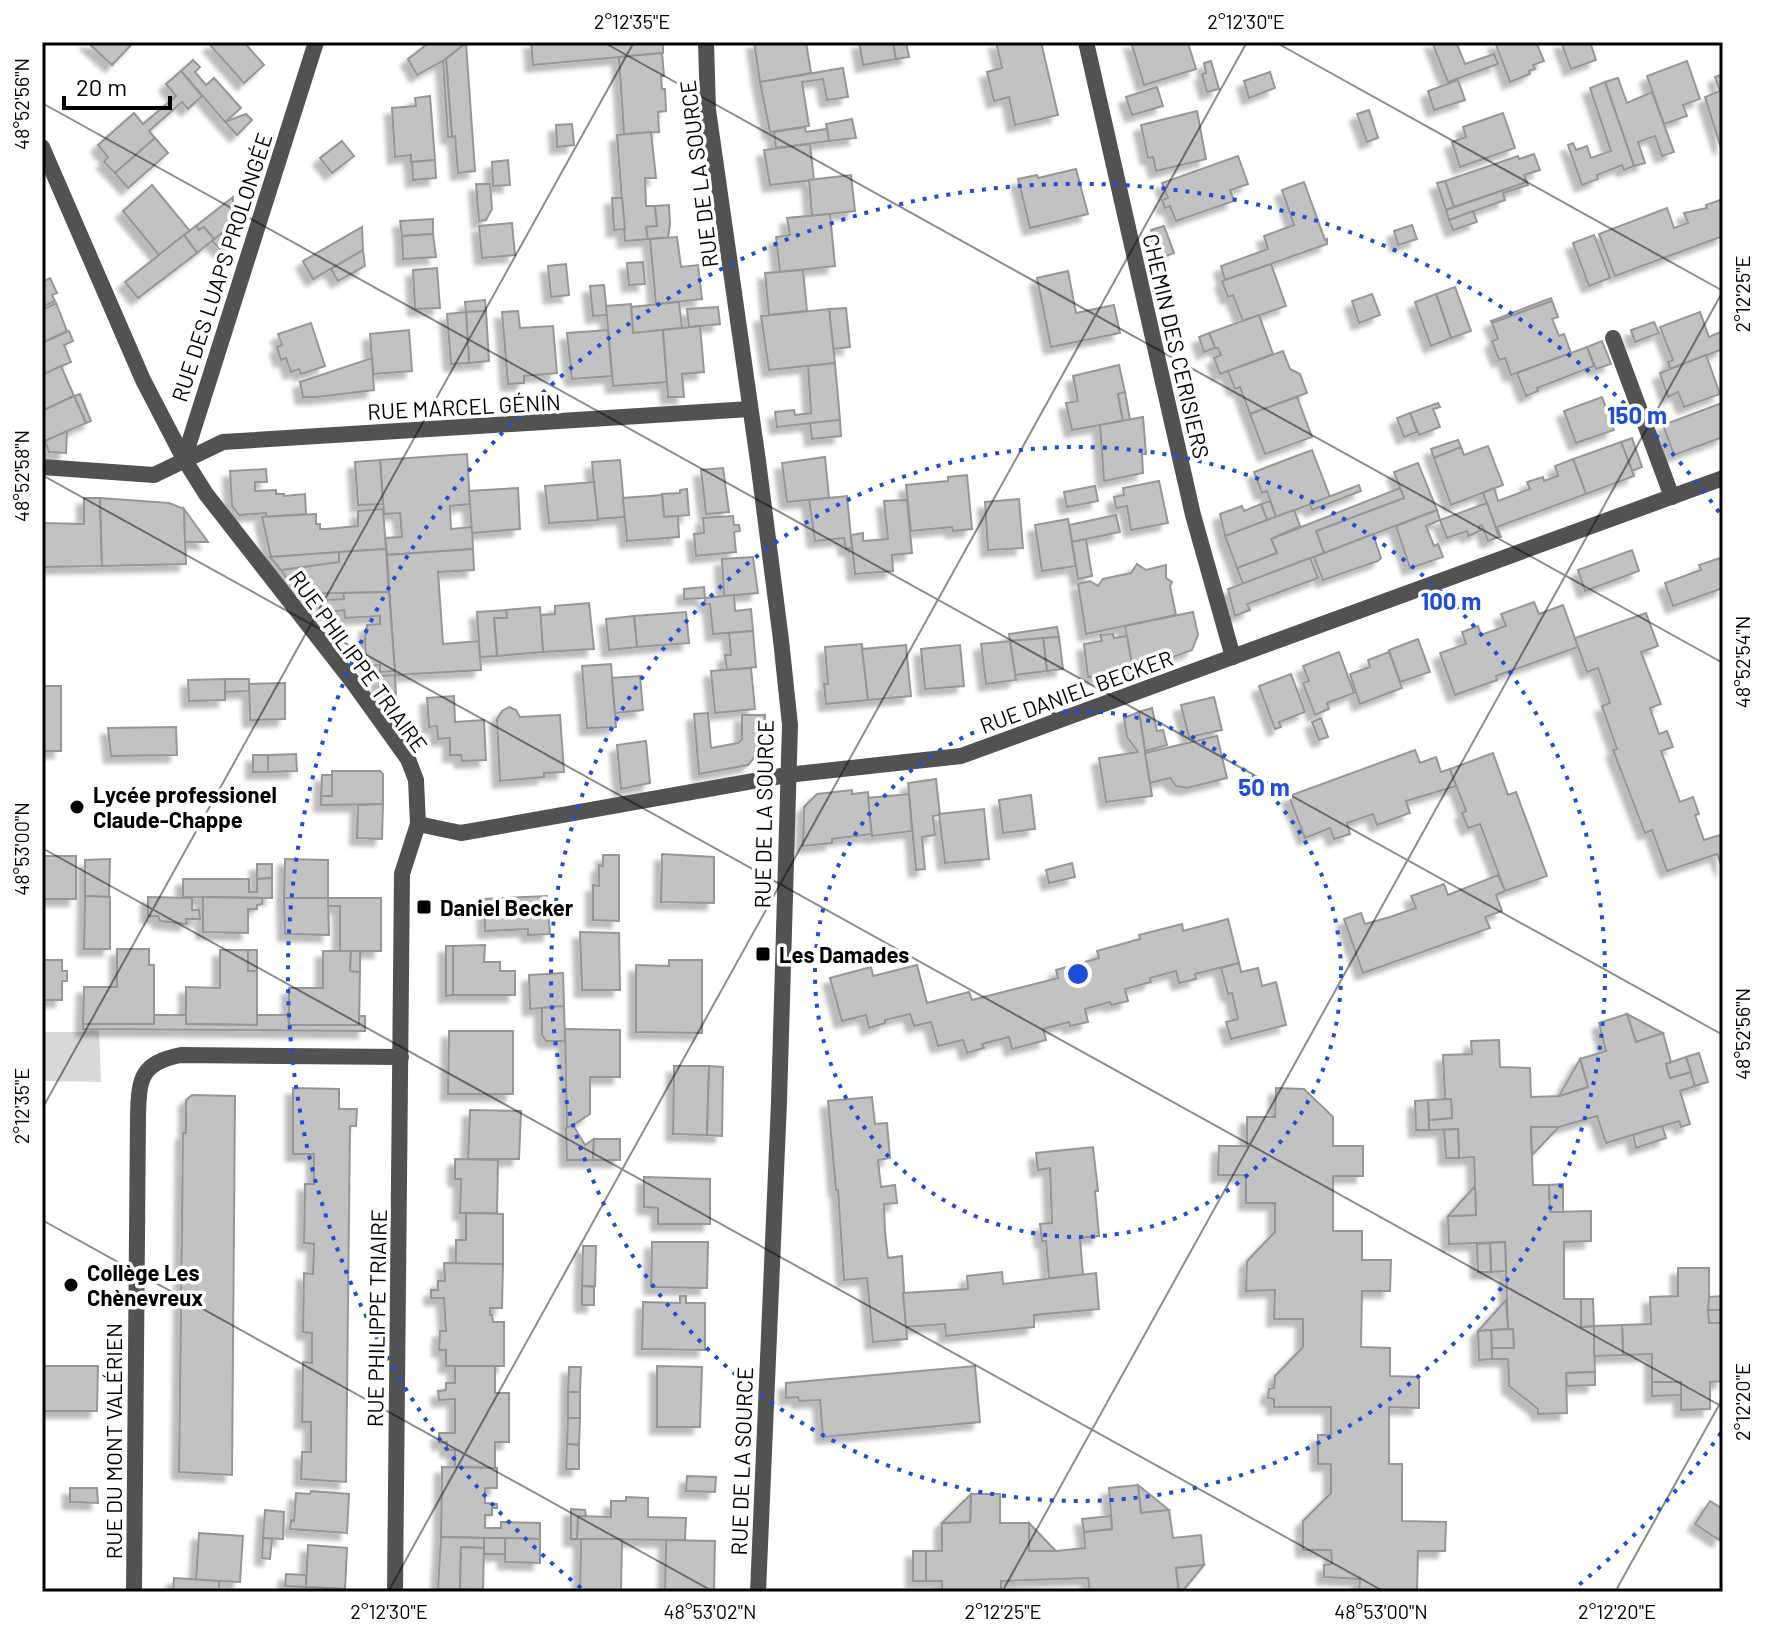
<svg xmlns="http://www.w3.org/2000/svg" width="1765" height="1634" viewBox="0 0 1765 1634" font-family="Barlow,sans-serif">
	<defs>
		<filter id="shadow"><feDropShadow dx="-7" dy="7" stdDeviation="2" flood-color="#0004"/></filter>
	</defs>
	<rect width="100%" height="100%" fill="#fff"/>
	<path fill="#d9d9d9" d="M99 1027 101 1082 42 1081V1032H83Z"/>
	<g fill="#c2c2c2" stroke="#969696" stroke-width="2" filter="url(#shadow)">
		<path d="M87 42H134L112 65Z"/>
		<path d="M214 42H244L264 65 244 83 210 45Z"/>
		<path d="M430 42H465L466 43 443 61 417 75 408 59Z"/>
		<path d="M531 42H663V53L533 65Z"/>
		<path d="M754 42H806L811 73 760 82Z"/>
		<path d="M859 42H893L896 59 863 65Z"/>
		<path d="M893 42H906L909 57 896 59Z"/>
		<path d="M996 42H1041L1058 115 1015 125 1009 97 994 101 987 72 1002 68Z"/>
		<path d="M1131 42 1188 43 1196 69 1144 85Z"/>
		<path d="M1432 42H1456L1465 64 1494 54 1498 64 1448 82Z"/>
		<path d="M1495 42H1536L1544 61 1533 65 1535 69 1529 71 1530 74 1510 82Z"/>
		<path d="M1561 42H1590L1596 60 1571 69Z"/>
		<path d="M466 43 475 171 458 173 455 136 452 137 446 59Z"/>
		<path d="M662 53 664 76H661L662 89H665L666 111 658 112 659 132 624 134 619 57Z"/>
		<path d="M446 59 452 137H448L443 61Z"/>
		<path d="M193 60 200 67 195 72 206 85 214 78 241 108 225 122 181 71Z"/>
		<path d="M1211 61 1219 89 1207 92 1202 74 1206 73 1204 63Z"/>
		<path d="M1687 61 1700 99 1683 105 1687 116 1664 124 1647 76Z"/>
		<path d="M843 68 848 97 827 100 823 79 802 82 809 126 770 132 760 82Z"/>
		<path d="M181 71 202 96 188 109 182 102 149 131 155 138 115 173 104 162 108 157 98 145 134 113 143 124 176 96 166 84Z"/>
		<path d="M1270 72 1275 88 1249 98 1244 81Z"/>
		<path d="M1723 74V147L1721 148 1705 97 1720 91 1715 77Z"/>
		<path d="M1618 78 1627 103 1652 92 1674 152 1662 156 1655 136 1638 142 1645 163 1634 166 1605 82Z"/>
		<path d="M1458 80 1465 100 1434 110 1428 91Z"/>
		<path d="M1605 82 1634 166 1624 170 1622 165 1597 175 1598 179 1582 185 1568 145 1573 143 1576 150 1587 146 1591 158 1611 151 1590 88Z"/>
		<path d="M1157 87 1163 106 1132 115 1126 97Z"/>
		<path d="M430 96 435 160 411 162V155L395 157 392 108 416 106 415 98Z"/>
		<path d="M1369 110 1378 138 1367 142 1357 114Z"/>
		<path d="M1197 111 1206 159 1156 171 1153 157 1148 158 1141 125Z"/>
		<path d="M1503 113 1515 148 1460 167 1452 142 1466 137 1463 127Z"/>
		<path d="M246 114 252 120 237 135 225 122Z"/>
		<path d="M852 119 856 138 829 141 826 124Z"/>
		<path d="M572 124 574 145 557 147 556 125Z"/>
		<path d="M805 127 806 132 827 129 829 141 776 148 774 132Z"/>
		<path d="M651 132 656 178H645L646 206H655L657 226 646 227 648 239 625 241 617 135Z"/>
		<path d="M155 138 168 153 128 188 115 173Z"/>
		<path d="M342 141 354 156 332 173 320 158Z"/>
		<path d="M810 144 814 180 770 185 764 150Z"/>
		<path d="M1534 154 1540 170 1524 175 1527 182 1454 207 1445 181 1518 156 1519 159Z"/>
		<path d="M1238 156 1248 184 1230 190 1234 201 1176 221 1170 206 1165 208 1162 200 1168 198 1162 183Z"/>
		<path d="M435 160 436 178 413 180 412 162Z"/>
		<path d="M508 160 510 185 493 186 492 162Z"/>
		<path d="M1076 169 1088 214 1030 228 1018 179 1037 175 1038 178Z"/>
		<path d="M851 175 855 211 812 216 809 180Z"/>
		<path d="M1445 181 1454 207 1446 210 1437 183Z"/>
		<path d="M1304 182 1325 240 1327 239V244L1225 280 1221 266 1268 249 1264 236 1294 225 1282 190Z"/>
		<path d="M1527 182 1528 185 1503 193 1505 200 1449 220 1446 210Z"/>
		<path d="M476 184H490L492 209 486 220 479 221Z"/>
		<path d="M152 185 190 231 159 255 123 211Z"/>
		<path d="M233 197 232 225 214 239 204 227 199 230 196 226Z"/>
		<path d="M612 198H622L625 229 614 230Z"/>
		<path d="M1723 199V236L1615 276 1599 234 1667 208 1674 228 1688 223 1684 213 1707 208 1706 205Z"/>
		<path d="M669 205 670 224 668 238 648 239 646 227 657 226 655 206Z"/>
		<path d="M1473 211 1477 222 1453 230 1449 220Z"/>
		<path d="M830 214 835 266 780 272 776 237 790 235 787 218Z"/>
		<path d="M433 219V234L402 236 400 221Z"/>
		<path d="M512 223 515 255 482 258 479 226Z"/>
		<path d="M233 225 224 253 212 241Z"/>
		<path d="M1412 225 1417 239 1398 245 1394 231Z"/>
		<path d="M196 226 199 230 204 227 214 239 197 253 184 235Z"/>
		<path d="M1164 226 1174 253 1161 258 1151 230Z"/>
		<path d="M362 227 363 250 313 279 303 261Z"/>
		<path d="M433 234 436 257 403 259 402 236Z"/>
		<path d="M184 235 197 253 138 298 125 282Z"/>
		<path d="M1594 235 1610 278 1589 286 1573 243Z"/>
		<path d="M677 237 681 267 698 265 702 299 656 304 650 239Z"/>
		<path d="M363 250 365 266 338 281 331 269Z"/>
		<path d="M643 262 645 284 629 285 627 263Z"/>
		<path d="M566 264 569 295 551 297 548 266Z"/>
		<path d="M1271 264 1286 306 1243 321 1233 295 1228 297 1222 281Z"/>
		<path d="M437 268 440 308 415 309 413 270Z"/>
		<path d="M803 270 807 311 769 315 765 273Z"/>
		<path d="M1068 271 1076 313 1114 305 1120 333 1051 347 1037 278Z"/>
		<path d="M50 278 57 293 52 295 55 301 42 307V282Z"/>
		<path d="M604 285 607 315 593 316 590 286Z"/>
		<path d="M1455 287 1471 331 1451 338 1436 294Z"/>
		<path d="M1372 294 1380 315 1359 323 1352 301Z"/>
		<path d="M1436 294 1451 338 1431 346 1415 302Z"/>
		<path d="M1551 298 1552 301 1492 323 1491 321Z"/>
		<path d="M485 300 486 311 466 312 465 302Z"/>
		<path d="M1552 301 1558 317 1552 319 1559 336 1564 334 1571 353 1511 375 1505 358 1499 360 1492 341 1498 339 1492 323Z"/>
		<path d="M679 302 682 328 633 333 631 307Z"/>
		<path d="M56 303 67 331 42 343V310Z"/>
		<path d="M631 304 633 333 663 330 667 382 613 386 606 306Z"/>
		<path d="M718 307 720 324 689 327 687 309Z"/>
		<path d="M846 308 850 347 833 349 829 309Z"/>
		<path d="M829 309 835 363 769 370 761 316Z"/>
		<path d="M486 311 489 361 469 363 466 312Z"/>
		<path d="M518 311 520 328 553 326 557 373 524 376V383L508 384 502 312Z"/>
		<path d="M466 312 469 363 451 364 447 314Z"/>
		<path d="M1700 312 1709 337 1723 331V349L1670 369 1668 362 1673 360 1660 327Z"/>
		<path d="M1259 315 1273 354 1220 374 1214 358 1221 355 1218 348H1215L1209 333Z"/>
		<path d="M1654 322 1659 333 1635 342 1631 330Z"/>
		<path d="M311 323 325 366 301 374 299 369 291 372 286 358 281 360 277 347 282 345 278 334Z"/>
		<path d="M700 326 704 372 682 374 684 397H668L663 330Z"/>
		<path d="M409 330 412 371 373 374 370 334Z"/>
		<path d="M608 330 612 376 572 379 567 333Z"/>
		<path d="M69 331 73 341 64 345 71 362 42 375V343Z"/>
		<path d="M1209 333 1215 348 1204 352 1199 337Z"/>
		<path d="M1602 341 1611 364 1596 369 1587 347Z"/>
		<path d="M1587 347 1594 366 1537 388 1538 391 1526 396 1517 373Z"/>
		<path d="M1283 351 1290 369 1300 374 1307 393 1250 414 1240 387 1235 389 1228 371Z"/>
		<path d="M1706 355 1720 394 1684 407 1678 392 1668 397 1660 373Z"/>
		<path d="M372 358 374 390 317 397H303L300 382Z"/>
		<path d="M835 363 840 420 777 427 775 412 794 410 795 415 811 413 808 366Z"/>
		<path d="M1119 365 1125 392 1118 394 1123 421 1072 430 1066 403 1078 401 1073 376Z"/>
		<path d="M61 366 74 396 42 411V375Z"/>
		<path d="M1125 392 1130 420 1123 421 1118 394Z"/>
		<path d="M80 394 91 421 86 423 74 396Z"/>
		<path d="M74 396 86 423 45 441 42 435V411Z"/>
		<path d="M1297 397 1312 437 1265 454 1250 414Z"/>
		<path d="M1602 397 1614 430 1576 443 1564 411Z"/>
		<path d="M1438 403 1440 407 1433 409 1440 427 1419 435 1410 413Z"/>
		<path d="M1722 403 1723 437 1674 455 1663 425Z"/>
		<path d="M1410 413 1417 432 1404 437 1397 418Z"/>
		<path d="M1143 417 1146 454H1142L1143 473 1104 481 1100 425Z"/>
		<path d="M840 420 841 436 812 439 810 423Z"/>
		<path d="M67 431 66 453 49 452 45 441Z"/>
		<path d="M1632 438 1642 467 1632 471 1621 442Z"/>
		<path d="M1458 440 1461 447 1434 458 1431 449Z"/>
		<path d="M1621 442 1634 476 1586 494 1573 459Z"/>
		<path d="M1488 446 1503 485 1451 505 1434 458 1461 447 1464 455Z"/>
		<path d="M1312 450 1330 497 1276 517 1267 491 1262 493 1254 472Z"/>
		<path d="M467 454 470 504 450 506 451 529 472 527 473 549 387 555 385 538 402 537 400 513 384 514 380 460Z"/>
		<path d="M825 457 829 498 787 502 782 463Z"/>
		<path d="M1573 459 1586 494 1497 527 1501 537H1499L1483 493 1494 488 1498 501 1530 489 1527 482 1543 477 1544 481 1558 476 1555 466Z"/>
		<path d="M380 460 383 504 358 505 355 462Z"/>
		<path d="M620 460 625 517 597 519 592 462Z"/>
		<path d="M1418 463 1437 510 1324 553 1316 531 1404 498 1394 472Z"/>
		<path d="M723 468 729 512 706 514 701 470Z"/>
		<path d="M266 469 267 482H255V491L276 490V494H284V496L305 494 306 514 266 517V513L239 515 232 506 230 471Z"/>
		<path d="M967 475 972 529 953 531 952 527 911 531 906 485 948 481V477Z"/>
		<path d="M1159 481 1168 523 1131 530 1127 506 1116 508 1114 497 1124 495 1123 488Z"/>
		<path d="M594 482 598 520 549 523 545 486Z"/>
		<path d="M1359 485 1361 491 1312 510 1310 504Z"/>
		<path d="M1095 486 1098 501 1067 507 1064 492Z"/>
		<path d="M518 488 520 529 472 533 469 491Z"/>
		<path d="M1400 488 1404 498 1316 531 1324 553 1243 584 1237 568 1277 553 1271 539Z"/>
		<path d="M687 489 689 515 664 517 662 494 680 493V490Z"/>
		<path d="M662 495 664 517 678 516 679 537 627 541 623 498Z"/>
		<path d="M847 496 852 548 846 549 844 538 815 541 809 500Z"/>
		<path d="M84 498H100L102 566 42 567V523L84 524Z"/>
		<path d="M100 498 169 503 184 509 186 564 102 566Z"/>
		<path d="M1019 499 1023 548 988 550 985 502Z"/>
		<path d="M907 500 912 553 892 555 893 571 855 574 851 535 863 533V541L888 539 884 501Z"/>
		<path d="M1270 501 1276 517 1267 520 1261 504Z"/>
		<path d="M1487 503 1499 537 1488 541 1482 525 1479 526 1480 531 1468 536 1467 531 1447 538 1440 520Z"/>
		<path d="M1261 504 1267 520 1225 536 1220 514 1242 506 1244 511Z"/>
		<path d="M184 509 208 542H185Z"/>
		<path d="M383 509 386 549 271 557 262 517 316 514V524H320V529H326L358 526V511Z"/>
		<path d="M1294 510 1300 526 1271 539 1277 553 1237 568 1225 536Z"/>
		<path d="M1437 510 1440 520 1426 526 1434 546 1438 544 1443 557 1410 568 1396 526Z"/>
		<path d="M1116 515 1120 532 1072 542 1069 525Z"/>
		<path d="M733 516 734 525H739L740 531 734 532 736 552 696 556 694 534 704 533 703 518Z"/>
		<path d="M1068 519 1076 566 1042 571 1035 525Z"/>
		<path d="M1373 534 1381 558 1378 561 1323 580 1314 557Z"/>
		<path d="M1086 539 1092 576 1078 579 1072 542Z"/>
		<path d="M386 549 389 592 298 594 281 570 339 562V552Z"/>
		<path d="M473 549 474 570 438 572 443 644 479 641 481 670 395 675 387 555Z"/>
		<path d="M1632 550 1639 571 1585 591 1578 570Z"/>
		<path d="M339 552V562L281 570 270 557Z"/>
		<path d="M753 557 758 593 724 596 722 559Z"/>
		<path d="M1310 558 1318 578 1247 604 1250 610 1235 616 1228 589Z"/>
		<path d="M1720 558 1723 567V588L1673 606 1665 583 1701 570 1699 565Z"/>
		<path d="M1137 564 1146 570 1166 565V578L1172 582 1170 586 1176 615 1086 634 1078 584 1090 581 1098 586 1103 579 1131 573Z"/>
		<path d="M704 587 705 598 684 599V589Z"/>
		<path d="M389 592 395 671 380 672V665L366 666 365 639 367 625 380 624V616L345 618 344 610 314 614 304 601 344 599 343 593Z"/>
		<path d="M734 595 735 611 751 609 753 631 713 634 710 604 705 605V598Z"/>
		<path d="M1534 602 1539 614 1563 605 1578 647 1496 676 1497 680 1455 695 1440 653 1466 644 1462 632 1478 626 1481 635 1506 626 1501 614Z"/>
		<path d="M589 603 594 649 543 652 540 615 555 614V606Z"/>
		<path d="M540 607 543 652 497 656 494 618H507L506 610Z"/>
		<path d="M506 610 507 618H494L497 656 480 657 477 612Z"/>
		<path d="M686 612 689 643 637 647 634 616Z"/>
		<path d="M1193 612 1198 635 1192 650 1133 672 1125 626Z"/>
		<path d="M1646 613 1658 646 1641 652 1661 704 1650 708 1659 734 1667 731 1673 747 1661 751 1680 802 1693 797 1699 814 1695 815 1704 840 1723 834V870L1717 854 1667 871 1652 830 1645 833 1613 750 1617 749 1602 706 1610 703 1598 668 1587 672 1575 638Z"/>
		<path d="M634 616 637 647 609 650 606 619Z"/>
		<path d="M1057 627 1059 637 1010 641 1009 634Z"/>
		<path d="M753 631 756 667 727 670 725 655H731L729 633Z"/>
		<path d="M1113 634 1114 638 1127 636 1133 670 1088 677 1084 644 1102 641 1100 635Z"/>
		<path d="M1059 637 1063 669 1047 671 1043 638Z"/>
		<path d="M1043 638 1047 671 1015 675 1010 641Z"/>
		<path d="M1418 639 1430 672 1400 682 1389 650Z"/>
		<path d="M1010 641 1016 680 986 684 981 644Z"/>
		<path d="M862 644 868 700 826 704 824 684H828L825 647Z"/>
		<path d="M906 645 911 696 868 700 862 649Z"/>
		<path d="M960 645 964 686 925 689 921 649Z"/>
		<path d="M1339 652 1354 693 1327 703 1329 709 1315 715 1303 683 1309 681 1303 666Z"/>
		<path d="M1389 652 1402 688 1360 704 1350 674 1370 667 1368 660Z"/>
		<path d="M611 664 616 727 587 728 582 666Z"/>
		<path d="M751 668 755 709 715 713 711 671Z"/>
		<path d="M1291 674 1305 712 1279 722 1281 727 1275 729 1259 686Z"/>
		<path d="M395 675 396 695 380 694 378 676Z"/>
		<path d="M640 676 643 710 615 713 612 678Z"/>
		<path d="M225 679H249V691L225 692Z"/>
		<path d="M225 679V700L189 701 188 680Z"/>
		<path d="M285 683V719L250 720 249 684Z"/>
		<rect x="42" y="686" width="19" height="65"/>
		<path d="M454 696 455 722 484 720 486 760 462 761 461 755H450V738L438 739 437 726 429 727 427 698Z"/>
		<path d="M1214 697 1222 730 1189 737 1181 705Z"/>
		<path d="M509 707 516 710 520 717 560 715 564 772 544 773V777L500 781 497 719 502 711Z"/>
		<path d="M1152 708 1157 731 1163 730 1167 745 1145 751 1139 712Z"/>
		<path d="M1139 712 1152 796 1106 802 1099 758 1138 752 1127 737 1124 718Z"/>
		<path d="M708 713 711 748 738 743 742 739V715H765L764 746 748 765 699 774 694 714Z"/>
		<path d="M1321 718 1328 737 1319 740 1312 722Z"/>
		<path d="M176 727 177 755 111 756 108 728Z"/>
		<path d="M1217 736 1227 778 1187 788 1176 786 1170 778 1150 783 1145 753Z"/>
		<path d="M646 741 650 783 621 789 617 745Z"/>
		<path d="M1415 750 1420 763 1436 757 1441 772 1450 769 1456 786 1406 801 1410 813 1377 825 1373 814 1347 823 1350 834 1334 839 1330 828 1305 838 1289 796Z"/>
		<path d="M1493 753 1508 795 1516 792 1547 876 1505 891 1480 824 1468 828 1462 813 1466 811 1450 769Z"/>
		<path d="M296 754 297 771 268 772V755Z"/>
		<rect x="253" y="755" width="15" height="17"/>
		<path d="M332 771H380L383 774V804L321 805V796H332Z"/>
		<path d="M322 775H332V796H321Z"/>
		<path d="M936 779 940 815 933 816 935 835 922 837 925 869 916 870 908 783Z"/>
		<path d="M852 790V794L868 792 872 834 832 839V843L803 846 804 807 817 794Z"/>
		<path d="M909 794 912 831 872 836 868 798Z"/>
		<path d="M1031 795 1035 829 1003 833 999 800Z"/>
		<path d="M383 804 382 839 357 838 358 805Z"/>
		<path d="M984 809 989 859 945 863 939 814Z"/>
		<path d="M662 854 714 857V903L661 902Z"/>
		<path d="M603 855H619V921L593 920V885L599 886V865L603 866Z"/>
		<rect x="42" y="856" width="34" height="43"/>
		<path d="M110 859 109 897 85 896V860Z"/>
		<path d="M285 859 328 860V898H284Z"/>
		<path d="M1072 863 1075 877 1049 883 1046 870Z"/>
		<path d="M257 864H272V878L257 879Z"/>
		<path d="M1498 875 1505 891 1496 895 1502 911 1485 917 1490 928 1363 973 1344 919 1361 913 1365 924 1390 917 1416 908 1411 896 1444 884 1448 895Z"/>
		<path d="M272 878V898L183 897V879H249V892H257V879Z"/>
		<path d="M85 896 110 897V949H84Z"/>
		<path d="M547 896 550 934 528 935V929L485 931 484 899Z"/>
		<path d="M148 897 192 898V910H199L200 919H186L187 924 160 921 158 916H148Z"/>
		<path d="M203 897 262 898V904L257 905V909H248V933L203 932Z"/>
		<path d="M284 898H328L329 935 285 934Z"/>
		<path d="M328 898H381V951H340V906H328Z"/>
		<path d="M1228 919 1239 963 1195 974 1196 979 1179 983 1176 971 1150 978 1151 982 1125 989 1128 1001 1111 1005 1110 1002 1085 1009 1088 1022 1070 1026 1069 1022 1043 1029 1046 1040 1012 1049 1009 1037 982 1044 984 1048 967 1053 963 1040 938 1046 931 1022 914 1026 910 1014 885 1020V1023L869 1028 866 1015 842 1021 830 978 871 967 873 976 917 965 927 1003 969 992 972 1000 1058 978 1056 970 1099 958 1097 951 1140 939 1139 935 1182 924 1183 931Z"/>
		<path d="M580 932 619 933 620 990H582Z"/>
		<path d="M485 945 484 962H500V971H515V995H453V946Z"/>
		<path d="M446 946H453V995L446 996Z"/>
		<path d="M117 949H149V965H154V1024H83L84 987H117Z"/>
		<path d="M220 950H248V971H257V1025L186 1024V987L220 988Z"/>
		<rect x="248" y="950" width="9" height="21"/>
		<path d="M323 951H351L350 971 360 972 359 1025H289V988H323Z"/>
		<path d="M351 951H360V972L350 971Z"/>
		<path d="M42 960H62V971H67V981H62V1000H42Z"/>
		<path d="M669 960H702V1033L636 1032V965L669 966Z"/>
		<path d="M1239 963 1241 972 1258 968 1262 986 1276 982 1286 1025 1231 1039 1226 1022 1238 1019 1232 993 1228 994 1221 968Z"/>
		<path d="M563 973 564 1006 530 1009 529 975Z"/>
		<path d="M564 1006 565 1041H546L542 1035V1008Z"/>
		<path d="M1627 1014 1663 1033 1636 1042Z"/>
		<path d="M1627 1014 1636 1042 1663 1033 1671 1062 1666 1064 1670 1078 1691 1072 1695 1086 1680 1091 1690 1124 1681 1127 1679 1121 1606 1143 1597 1116 1559 1127H1531L1533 1185H1549L1550 1212 1591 1211V1241L1564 1242V1299H1581V1327L1594 1326 1595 1372 1566 1373 1567 1413 1538 1414V1409L1509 1386 1508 1359H1492V1348H1514L1513 1329H1508L1505 1242 1449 1244 1448 1216 1476 1215 1474 1157 1459 1158 1458 1129 1429 1130V1120L1452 1118 1451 1099H1445L1443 1055 1472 1054 1471 1041 1499 1040 1500 1067 1530 1068 1531 1097 1559 1096 1588 1087 1580 1059 1606 1051 1599 1023Z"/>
		<path d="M154 1015H186V1024L257 1025V1015H288L289 1025H359V1016H365V1031L83 1029V1024H154Z"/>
		<path d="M565 1029 620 1030V1077H590V1114L567 1129Z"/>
		<path d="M449 1031H513V1094H448Z"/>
		<path d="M1699 1053 1708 1082 1695 1086 1686 1057Z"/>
		<path d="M1686 1057 1691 1072 1670 1078 1666 1064Z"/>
		<path d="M1580 1059 1588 1087 1559 1096Z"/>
		<path d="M674 1066H709L707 1135 673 1134Z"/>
		<path d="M709 1066 723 1067 722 1136 707 1135Z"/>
		<path d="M293 1088 339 1089V1109H357L356 1126H350L346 1482 301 1479 302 1452H311V1422H302L303 1362 312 1363V1333L303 1332 304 1273 313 1274 314 1244 304 1243 305 1184H314V1154H293Z"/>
		<path d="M1276 1088 1304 1089 1333 1117V1146H1363V1176H1333V1231H1362V1260H1391L1390 1291H1362L1361 1347 1390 1348V1376L1419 1377V1408L1389 1407V1464H1402V1521L1446 1522 1445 1551H1418L1417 1592H1359L1360 1579 1324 1577V1565L1332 1564 1331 1550H1303V1521L1331 1493V1464H1318V1435H1331V1407H1274V1399L1268 1398 1269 1389 1274 1388 1275 1376 1303 1347V1319H1274L1275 1290 1246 1291 1247 1261 1275 1232V1203H1246V1175H1218L1219 1146H1247V1117H1275Z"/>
		<path d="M192 1095 235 1096 232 1475 179 1472 183 1133H186V1100Z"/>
		<path d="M872 1097 875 1124 887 1123 890 1158 878 1160 881 1187 895 1185 897 1203 884 1204 885 1232 888 1258 902 1256 907 1339 873 1342 867 1278 844 1280 838 1190H836L828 1101Z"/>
		<path d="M1451 1099 1452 1118 1429 1120 1428 1100Z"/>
		<path d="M1428 1100 1429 1130H1416L1415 1101Z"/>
		<path d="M470 1110 521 1111 519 1159H468Z"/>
		<path d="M573 1125 585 1145 594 1139 593 1160H567L566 1128Z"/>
		<path d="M1662 1126 1666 1138 1636 1148 1633 1135Z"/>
		<path d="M1531 1127H1559L1532 1155Z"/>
		<path d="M1458 1129 1459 1158H1446L1444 1130Z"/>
		<path d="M594 1139H620V1160H593Z"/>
		<path d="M1093 1147 1098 1191H1095L1099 1236 1080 1238 1083 1275 1049 1278 1046 1241H1042L1040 1224 1052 1223 1050 1168 1038 1170 1036 1153Z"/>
		<path d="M455 1159 498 1160 497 1213H460L461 1179H455Z"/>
		<path d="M644 1177 710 1179V1224H658V1208L644 1207Z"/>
		<path d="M1563 1184V1212H1550L1549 1185Z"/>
		<path d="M1475 1186 1476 1215 1448 1216Z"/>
		<path d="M466 1213 503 1214V1264H456V1240H466Z"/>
		<path d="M652 1242H708L707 1288 651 1287Z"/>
		<path d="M1505 1242 1506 1271 1491 1272 1490 1243Z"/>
		<path d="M1490 1243 1491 1272H1478L1477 1244Z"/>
		<path d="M583 1246H596L595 1286H582Z"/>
		<path d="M444 1263 503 1264 502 1308H490V1315H492L493 1322H504V1366H446V1350H439L440 1331H446L444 1298H431V1290H438V1281H445Z"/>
		<path d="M1678 1268H1709V1323H1723V1381L1710 1382V1409L1681 1410V1382H1652V1354L1623 1355 1622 1325 1651 1324 1650 1297 1678 1296Z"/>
		<path d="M1002 1272 1003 1284 1096 1273 1099 1309 1034 1315V1327L946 1336 945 1324 906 1327 903 1293 968 1289 967 1276Z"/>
		<path d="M582 1286 594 1287V1305H582Z"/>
		<path d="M680 1296H686V1303H705V1350L642 1349 643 1302 680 1303Z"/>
		<path d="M1723 1296V1310H1708L1709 1297Z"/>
		<path d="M1581 1299H1593L1594 1326 1581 1327Z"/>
		<path d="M1506 1300 1508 1329 1478 1331Z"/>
		<path d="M1708 1310H1723V1323H1709Z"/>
		<path d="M1622 1325 1623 1355 1594 1356V1326Z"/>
		<path d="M1513 1329 1514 1348H1492L1491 1330Z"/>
		<path d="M1491 1330 1492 1359 1479 1360 1478 1331Z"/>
		<path d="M42 1366H98L97 1411H42Z"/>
		<path d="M455 1366H495V1393H509V1442H495V1468L455 1467V1450H447V1442L439 1443V1433H455V1399L439 1400 438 1391 446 1390V1383H455Z"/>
		<path d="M657 1366 702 1367 700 1427H657Z"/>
		<path d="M975 1366 980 1422 823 1437 820 1400 799 1401 798 1397 786 1398V1383Z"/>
		<path d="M569 1367H581L580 1392H568Z"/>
		<path d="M1595 1372V1385L1567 1386 1566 1373Z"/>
		<path d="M1652 1382H1681V1395L1652 1396Z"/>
		<rect x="568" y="1392" width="12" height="26"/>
		<path d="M568 1418H580L579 1445 567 1444Z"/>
		<path d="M567 1444 579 1445V1469H566Z"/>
		<path d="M442 1467 497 1468V1488H485V1503L497 1504V1508H492V1515H485V1528H501V1522L540 1523V1539L441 1537Z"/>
		<path d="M687 1476 716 1477 715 1492 686 1491Z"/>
		<path d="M1138 1485 1169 1510 1141 1513Z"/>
		<path d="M1138 1485 1141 1513 1169 1510 1173 1538 1201 1535 1204 1565 1176 1568 1179 1592H1090L1088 1578 1001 1581V1592H942V1581H926V1551H942V1523L970 1522 971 1494H1000V1523H1029V1551H1056L1085 1548 1084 1532 1112 1529 1109 1488Z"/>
		<path d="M70 1488H97L98 1503 70 1502Z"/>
		<path d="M311 1491 349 1494 347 1533 290 1529 291 1520 294 1521 296 1493 310 1494Z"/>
		<path d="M971 1494 970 1522 942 1523Z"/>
		<path d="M626 1497 648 1498V1517L686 1518 685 1540 577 1539 578 1516 611 1517V1501H626Z"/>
		<path d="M1710 1501 1723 1509V1533L1719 1540 1695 1524Z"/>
		<path d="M571 1509 585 1510 586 1516H578L577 1539H571Z"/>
		<path d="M265 1510 284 1512 283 1539 263 1538Z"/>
		<path d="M1111 1516 1112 1529 1084 1532 1082 1519Z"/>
		<path d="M1029 1523 1056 1551H1029Z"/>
		<path d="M199 1533 243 1536 240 1582 196 1580Z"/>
		<path d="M441 1537 484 1538V1548L461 1547 460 1589H438Z"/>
		<path d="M263 1538 272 1539 270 1559 262 1558Z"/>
		<rect x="484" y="1538" width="21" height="16"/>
		<path d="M505 1538 540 1539V1563L505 1562Z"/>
		<path d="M581 1539H622L621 1592H580Z"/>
		<path d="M666 1540 715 1541 714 1592H665Z"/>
		<path d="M308 1545 347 1548 345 1589 306 1587Z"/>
		<path d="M461 1547 484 1548 483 1590 460 1589Z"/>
		<rect x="913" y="1551" width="13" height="30"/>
		<path d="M1204 1565 1182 1592H1179L1176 1568Z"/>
		<path d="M286 1574 306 1575V1587L285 1586Z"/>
		<path d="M174 1578 219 1581V1592H173Z"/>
		<path d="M306 1587 345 1589 352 1592H306Z"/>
	</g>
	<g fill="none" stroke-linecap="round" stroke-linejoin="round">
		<g stroke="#525252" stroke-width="16">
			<path d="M706 42 708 110 758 461 781 640 790 725 779 1102 758 1592"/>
			<path d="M1086 42 1193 515 1233 657"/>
			<path d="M42 147 143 380 184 459 206 494 352 681 408 759 416 780 418 824 402 874 395 1592"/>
			<path d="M1613 338 1672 497"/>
			<path d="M184 459 316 42"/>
			<path d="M42 467 154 475 223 442 750 409"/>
			<path d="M418 824 461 833 787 775 961 756 1723 478"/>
			<path d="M134 1592 138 1116C139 1079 140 1063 181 1055L401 1057"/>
		</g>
	</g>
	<path fill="none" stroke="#000" stroke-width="2" stroke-opacity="0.45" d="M603 42 1723 663M1275 42 1723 291M42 103 1723 1035M42 475 1723 1407M42 848 1385 1592M42 1109 634 42M42 1220 714 1592M388 1592 1247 42M1002 1592 1723 291M1615 1592 1723 1398"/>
	<g fill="none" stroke="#1d4ed8" stroke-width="4" stroke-dasharray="4 8">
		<circle cx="1078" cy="974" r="263"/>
		<circle cx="1078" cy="974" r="527"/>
		<path d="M1721 1433A790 790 0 0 1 1575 1588M581 1588A790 790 0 1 1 1721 515"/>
	</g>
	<g fill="#000" stroke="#fff" stroke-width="3">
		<circle cx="77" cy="807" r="8"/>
		<rect x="416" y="899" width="16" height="16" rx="4"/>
		<rect x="755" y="946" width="16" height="16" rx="4"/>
		<circle cx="71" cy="1285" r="8"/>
	</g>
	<g text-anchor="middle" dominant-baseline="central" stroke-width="7" stroke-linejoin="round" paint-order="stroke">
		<g font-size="22" fill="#000" stroke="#fff">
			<text transform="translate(698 174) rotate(-97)">RUE DE LA SOURCE</text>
			<text transform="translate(221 267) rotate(-72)">RUE DES LUAPS PROLONGÉE</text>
			<text transform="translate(1177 346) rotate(77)">CHEMIN DES CERISIERS</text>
			<text transform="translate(464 406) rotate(-3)">RUE MARCEL GÉNIN</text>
			<text transform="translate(359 661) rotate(54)">RUE PHILIPPE TRIAIRE</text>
			<text transform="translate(1076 691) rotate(-20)">RUE DANIEL BECKER</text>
			<text transform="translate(763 814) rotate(-89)">RUE DE LA SOURCE</text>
			<text transform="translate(376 1318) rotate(-89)">RUE PHILIPPE TRIAIRE</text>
			<text transform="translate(113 1441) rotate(-90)">RUE DU MONT VALÉRIEN</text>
			<text transform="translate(741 1461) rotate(-88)">RUE DE LA SOURCE</text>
		</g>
		<g font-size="22" font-weight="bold" fill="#000" stroke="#fff" text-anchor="start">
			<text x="93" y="794">Lycée professionel<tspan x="93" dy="25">Claude-Chappe</tspan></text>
			<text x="440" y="907">Daniel Becker</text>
			<text x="779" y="954">Les Damades</text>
			<text x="87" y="1272">Collège Les<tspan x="87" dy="25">Chènevreux</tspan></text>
		</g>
	</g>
	<circle cx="1078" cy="974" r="12" fill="#1d4ed8" stroke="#fff" stroke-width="4"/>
	<g font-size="24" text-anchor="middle" font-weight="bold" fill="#1d4ed8" stroke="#fff" stroke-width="7" stroke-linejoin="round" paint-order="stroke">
		<text x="1637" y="424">150 m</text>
		<text x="1451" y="610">100 m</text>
		<text x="1264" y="796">50 m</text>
	</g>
	<rect width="1765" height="1634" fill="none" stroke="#ffffff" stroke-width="88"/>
	<path d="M64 96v12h106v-12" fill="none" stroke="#000000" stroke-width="4"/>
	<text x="76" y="96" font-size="24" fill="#000000" stroke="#ffffff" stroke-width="6" paint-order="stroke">20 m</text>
	<rect x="44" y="44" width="1677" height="1546" fill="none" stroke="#000" stroke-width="3"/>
	<g font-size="20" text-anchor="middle" fill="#000">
		<text x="632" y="29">2°12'35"E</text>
		<text x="1246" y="29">2°12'30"E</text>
		<text transform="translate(22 104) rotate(-90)" y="7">48°52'56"N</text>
		<text transform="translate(1743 294) rotate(-90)" y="7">2°12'25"E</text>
		<text transform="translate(22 476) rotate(-90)" y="7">48°52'58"N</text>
		<text transform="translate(1743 662) rotate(-90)" y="7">48°52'54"N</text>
		<text transform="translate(22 849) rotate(-90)" y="7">48°53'00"N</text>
		<text transform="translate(1743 1034) rotate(-90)" y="7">48°52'56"N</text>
		<text transform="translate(22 1106) rotate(-90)" y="7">2°12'35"E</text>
		<text transform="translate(1743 1402) rotate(-90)" y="7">2°12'20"E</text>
		<text x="389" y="1619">2°12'30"E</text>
		<text x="710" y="1619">48°53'02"N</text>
		<text x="1003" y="1619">2°12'25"E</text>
		<text x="1381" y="1619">48°53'00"N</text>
		<text x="1617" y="1619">2°12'20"E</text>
	</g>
</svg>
